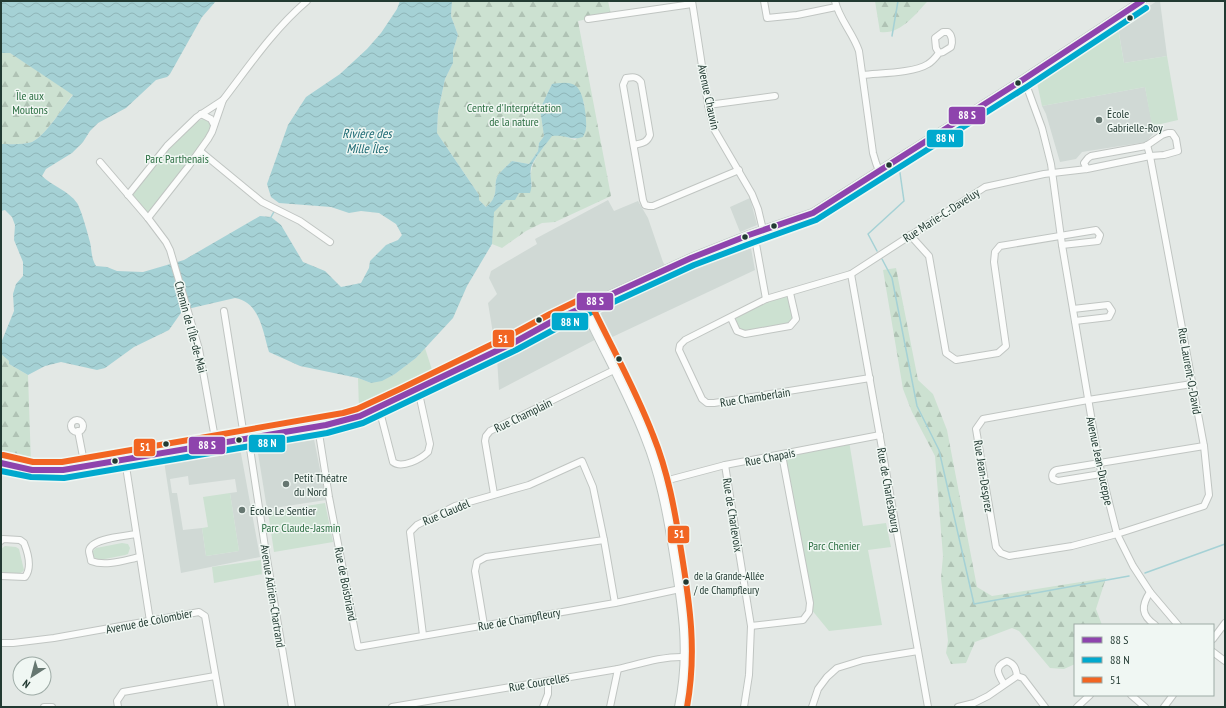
<svg xmlns="http://www.w3.org/2000/svg" width="1226" height="708" viewBox="0 0 1226 708" font-family="'PT Sans Narrow',sans-serif">
	<defs>
		<pattern id="forest-firs" width="22" height="20" patternUnits="userSpaceOnUse"><rect width="22" height="20" fill="#cce1d1"/><path d="M5 1l3.5 6h-7zM16 11l3.5 6h-7z" fill="#afc2b4"/></pattern>
		<pattern id="water-waves" width="16" height="10" patternUnits="userSpaceOnUse"><rect width="16" height="10" fill="#a5d1d5"/><path d="M0 5q4-4 8 0t8 0" fill="none" stroke="#8eb4b7"/></pattern>
	</defs>
	<rect width="100%" height="100%" fill="#e3e8e5"/>
	<g fill="#d0d9d5" fill-rule="evenodd">
		<path d="M1157 1H1160L1167 56 1124 63 1118 27Z"/>
		<path d="M1145 87 1154 133 1146 142 1082 152 1076 159 1060 162 1046 114 1042 106Z"/>
		<path d="M750 198 757 225 740 232 730 207Z"/>
		<path d="M608 200 614 211 638 201 648 218 663 262 671 275 719 252 750 243 755 270 608 339 606 334 499 390 497 358 488 303 497 294 489 278 491 271 537 244 535 239Z"/>
		<path d="M313 434 326 500 267 509 257 447 259 442Z"/>
		<path d="M240 448 260 557 181 573 164 461ZM188 476 189 485 235 479 237 492 230 493 239 551 206 556 202 528 183 530 177 493H172L170 479Z"/>
	</g>
	<g fill="#cce1d1">
		<path d="M1118 28 1124 63 1167 56 1178 120 1152 126 1145 87 1042 106 1036 78Z"/>
		<path d="M203 119 208 121C210 123 211 124 211 127 210 143 160 198 147 214L131 194C143 179 187 123 203 119Z"/>
		<path d="M790 293 796 319 790 326 745 334 737 331 731 318 766 299Z"/>
		<path d="M425 348 433 373 359 409 358 378 371 383 395 374 416 358Z"/>
		<path d="M849 441 863 526 886 523 891 547 868 550 882 625 829 631 811 609 782 455Z"/>
		<path d="M230 493 239 551 206 556 202 528 208 527 203 497Z"/>
		<path d="M325 503 333 542 274 552 268 512Z"/>
		<path d="M122 543 128 544 130 548 128 554 125 555 100 560 93 557 92 552 96 548Z"/>
		<path d="M5 546 16 547 19 549 24 570C20 576 8 575 1 574V549Z"/>
		<path d="M261 560 262 575V574L214 583 212 567Z"/>
	</g>
	<g fill="url(#forest-firs)">
		<path d="M452 1H608L611 14 578 21 611 196 555 222 542 223 526 231 502 248 492 244 493 212 506 200 532 186C527 164 540 153 552 135H561L575 140 586 129 584 102 552 84 540 109 544 136 539 143 538 151 529 164 512 161C508 165 502 170 498 175 492 185 501 195 486 207L479 200V195L437 133 438 113 445 79 453 63V51L458 35 451 16Z"/>
		<path d="M875 1H928C915 14 901 35 880 32Z"/>
		<path d="M1 53H10L73 94C64 106 45 136 32 142 23 145 10 144 1 144Z"/>
		<path d="M896 268 918 380 933 394 947 430 977 587 992 596 1106 578 1096 609 1102 625H1075V664L1064 669 1050 668 1019 631 1012 628 975 642 966 663 951 664 946 653 948 641 941 578 943 556 935 456 912 412 903 389 883 270Z"/>
		<path d="M1 354 9 361V364L28 375 31 463 1 455Z"/>
	</g>
	<path fill="url(#water-waves)" d="M1 1H216L202 17 170 74 167 77 156 80 126 108 98 123 90 131 83 142 72 153 46 169 42 176C52 186 69 191 77 203 81 209 88 234 90 242 92 251 91 258 96 266L107 267 117 271 143 272 184 260 260 216 271 217 281 225 303 262 325 271 341 287 361 283 369 268 370 261 386 245 398 240 402 235 396 224 379 213 361 211 349 213 331 207 279 203 271 197 267 184 288 125 306 97 340 74 367 49 381 33 397 9 400 1H452L451 16 458 35 453 51V63L445 79 438 112 437 133 479 195V200L486 207C501 195 492 185 498 175 502 170 508 165 512 161L529 164 538 151 539 143 544 136 540 109 552 84C559 83 570 81 576 86 584 92 587 119 586 128 586 131 584 134 583 137 570 141 566 134 552 136 546 144 536 156 532 165 528 175 534 183 530 193H519L515 200H506L494 212 492 244 467 286 453 318 416 358 395 374 382 381 371 383 358 378 300 366 269 352C263 332 260 302 235 298L183 310 169 330 134 347 105 368 97 370 61 362 45 366 28 375 9 364V361L1 354V343L14 311 13 294 16 284 23 276V262L14 240 15 225 12 217 5 210 1 211V144C10 144 23 145 32 142 45 136 64 106 73 95L10 53H1Z"/>
	<g fill="none" stroke-linecap="round" stroke-linejoin="round">
		<g stroke="#a5d1d5" stroke-width="1.5">
			<path d="M892 36 898 1"/>
			<path d="M271 217 275 210"/>
			<path d="M877 251 868 234 904 201 899 166"/>
			<path d="M882 259 892 278 917 406 939 450 974 604 1129 576"/>
			<path d="M1145 573 1225 544"/>
		</g>
		<g stroke="#c0c5c2" stroke-width="8">
			<g id="street">
				<path d="M692 1 708 105 714 129 752 194 758 209 763 230"/>
				<path d="M764 1 767 18 797 15 836 7"/>
				<path d="M835 1C839 19 853 33 859 51L873 153 876 163 879 171"/>
				<path d="M588 19 692 4"/>
				<path d="M863 75C880 73 914 73 928 64 933 61 936 57 939 53L943 52 951 47C953 42 952 35 948 32H943L935 38 936 48 939 53"/>
				<path d="M1024 79 1042 128 1051 164 1062 245 1099 463 1117 534 1133 566 1150 592 1178 625"/>
				<path d="M223 100C249 66 274 29 307 1"/>
				<path d="M708 105 775 96"/>
				<path d="M201 114 211 119 214 125"/>
				<path d="M634 145C642 143 647 143 650 135L641 82C637 76 632 77 626 78L623 85 643 200 645 205 649 206H653L739 170"/>
				<path d="M1147 145 1150 156 1204 446 1209 495 1204 506 1117 534 1072 546 1009 556 1001 553 996 547 976 429 983 419 1088 400 1192 384"/>
				<path d="M200 151 262 202 300 221 330 242"/>
				<path d="M100 162 148 218 166 242 170 250 199 349 216 444"/>
				<path d="M128 195 167 146 197 117 223 100 212 132 208 139 188 167 148 218"/>
				<path d="M754 233 766 299"/>
				<path d="M910 235 929 256 946 353 956 360 998 353 1006 346 994 262 995 252 1000 246 1096 230 1100 235 1098 241 1062 245"/>
				<path d="M851 274 928 707"/>
				<path d="M1073 309 1108 305 1112 311 1109 317 1075 321"/>
				<path d="M224 311 243 430 244 435 249 442 265 547 292 707"/>
				<path d="M731 318 737 331 745 334 790 326 796 319 790 293"/>
				<path d="M870 378 714 403H707L702 399 679 350 680 345 685 340 766 299 851 274 985 187 1044 174 1087 169 1150 156 1164 155 1178 151 1176 139 1172 133H1168L1162 135 1146 146 1091 156 1088 158 1084 163 1087 169"/>
				<path d="M379 408 393 462C402 469 421 459 428 452L430 444 418 389"/>
				<circle cx="77" cy="426" r="6"/>
				<path d="M318 427 329 497 358 647 615 603 680 589"/>
				<path d="M78 431 85 467"/>
				<path d="M125 460 150 621"/>
				<path d="M725 465 751 626 749 675 744 707"/>
				<path d="M1101 474 1058 481 1053 479C1051 475 1053 471 1057 470L1204 446"/>
				<path d="M661 482 725 465 880 435"/>
				<path d="M494 494 485 441 486 436 490 431 614 370"/>
				<path d="M136 534C126 536 90 538 89 551 89 554 91 558 91 561 106 567 125 560 140 557"/>
				<path d="M1 541 3 539 20 540 24 543C28 553 32 568 25 577L1 576"/>
				<path d="M1150 592C1141 606 1141 615 1155 625"/>
				<path d="M484 625 475 571 477 562 486 557 604 540"/>
				<path d="M751 626 803 620 809 612 810 603 782 455"/>
				<path d="M423 635 410 532 417 525 455 506 529 485 582 461 593 487 604 540 615 603"/>
				<path d="M1213 639 1225 623"/>
				<path d="M1 643H13L54 638 199 612 205 616 221 707"/>
				<path d="M1213 652 1225 661"/>
				<path d="M1004 684C998 674 993 667 1007 661 1014 664 1016 668 1017 676"/>
				<path d="M1131 695 1145 707"/>
				<path d="M44 707H52"/>
				<path d="M118 707 117 701 123 692 215 676"/>
				<path d="M392 707 618 669C639 664 663 656 685 657"/>
				<path d="M543 707 548 694V681"/>
				<path d="M610 707 618 669"/>
				<path d="M812 707 818 689 827 677 837 668 863 660 918 651"/>
				<path d="M958 707 974 703 988 696 1017 676 1023 678 1045 707"/>
				<path d="M1077 707 1090 695"/>
				<path d="M1164 707 1173 695"/>
			</g>
		</g>
		<g stroke="#bfc6c3" stroke-width="10">
			<g id="secondary">
				<path d="M584 307C604 351 629 394 646 439 660 474 667 511 673 548 682 604 691 650 679 707"/>
				<path d="M1 463C21 469 42 472 63 470L326 425 360 416 513 343 553 321 691 258 749 235 813 213 1024 79 1142 1"/>
			</g>
		</g>
		<use href="#street" stroke="#fbfcfb" stroke-width="6"/>
		<use href="#secondary" stroke="#fbfcfb" stroke-width="8"/>
		<g stroke="#f0f7f3" stroke-width="9">
			<path id="bus-1" d="M1 463 32 470H63L326 425 360 416 513 343 553 321 691 258 749 235 813 213 1024 79 1142 1"/>
		</g>
		<g stroke="#f0f7f3" stroke-width="9">
			<path id="bus-2" d="M1 471 31 477 64 478 327 433 363 423 516 350 557 328 694 265 752 243 816 220 1028 86 1146 8"/>
		</g>
		<g stroke="#f0f7f3" stroke-width="9">
			<path id="bus-3" d="M3 455 33 462H62L343 413 357 409 400 389 509 336 550 314 581 299H587L591 304C612 348 636 390 653 435 668 472 675 511 681 550 690 605 697 652 687 707"/>
		</g>
		<use href="#bus-1" stroke="#8e44ad" stroke-width="6"/>
		<use href="#bus-2" stroke="#00a9ce" stroke-width="6"/>
		<use href="#bus-3" stroke="#f26522" stroke-width="6"/>
	</g>
	<g fill="#223a32" stroke="#f0f7f3" stroke-width="1.5">
		<circle cx="1130" cy="18" r="3.5"/>
		<circle cx="1018" cy="83" r="3.5"/>
		<circle cx="889" cy="165" r="3.5"/>
		<circle cx="774" cy="226" r="3.5"/>
		<circle cx="745" cy="237" r="3.5"/>
		<circle cx="539" cy="320" r="3.5"/>
		<circle cx="619" cy="359" r="3.5"/>
		<circle cx="239" cy="440" r="3.5"/>
		<circle cx="166" cy="444" r="3.5"/>
		<circle cx="115" cy="461" r="3.5"/>
		<circle cx="686" cy="582" r="3.5"/>
	</g>
	<g fill="#667771" stroke="#f0f7f3" stroke-width="1.5">
		<circle cx="1099" cy="120" r="4"/>
		<circle cx="286" cy="484" r="4"/>
		<circle cx="242" cy="510" r="4"/>
	</g>
	<g text-anchor="middle" dominant-baseline="central" stroke-width="3" stroke-linejoin="round" paint-order="stroke">
		<g font-size="11" fill="#223a32" stroke="#f0f7f3" text-anchor="start">
			<text x="694" y="576">de la Grande-Allée<tspan x="694" dy="14">/ de Champfleury</tspan></text>
		</g>
		<g font-size="12" fill="#2d6f43" stroke="#f0f7f3">
			<text x="30" y="95">Île aux<tspan x="30" dy="14">Moutons</tspan></text>
			<text x="514" y="107">Centre d'Interprétation<tspan x="514" dy="14">de la nature</tspan></text>
			<text x="177" y="158">Parc Parthenais</text>
			<text x="301" y="527">Parc Claude-Jasmin</text>
			<text x="834" y="545">Parc Chenier</text>
		</g>
		<g font-size="12" fill="#223a32" stroke="#f0f7f3">
			<text transform="translate(709 97) rotate(78)">Avenue Chauvin</text>
			<text transform="translate(941 215) rotate(-33)">Rue Marie-C.-Daveluy</text>
			<text transform="translate(191 327) rotate(75)">Chemin de l'Île-de-Mai</text>
			<text transform="translate(1190 371) rotate(80)">Rue Laurent-O.-David</text>
			<text transform="translate(755 397) rotate(-9)">Rue Chamberlain</text>
			<text transform="translate(523 415) rotate(-26)">Rue Champlain</text>
			<text transform="translate(770 457) rotate(-11)">Rue Chapais</text>
			<text transform="translate(1100 461) rotate(78)">Avenue Jean-Duceppe</text>
			<text transform="translate(984 476) rotate(81)">Rue Jean-Desprez</text>
			<text transform="translate(889 490) rotate(80)">Rue de Charlesbourg</text>
			<text transform="translate(446 512) rotate(-23)">Rue Claudel</text>
			<text transform="translate(733 515) rotate(81)">Rue de Charlevoix</text>
			<text transform="translate(346 584) rotate(79)">Rue de Boisbriand</text>
			<text transform="translate(273 596) rotate(81)">Avenue Adrien-Chartrand</text>
			<text transform="translate(519 619) rotate(-10)">Rue de Champfleury</text>
			<text transform="translate(149 621) rotate(-11)">Avenue de Colombier</text>
			<text transform="translate(539 682) rotate(-10)">Rue Courcelles</text>
		</g>
		<g font-size="12" fill="#223a32" stroke="#f0f7f3" text-anchor="start">
			<text x="1107" y="113">École<tspan x="1107" dy="14">Gabrielle-Roy</tspan></text>
			<text x="294" y="477">Petit Théatre<tspan x="294" dy="14">du Nord</tspan></text>
			<text x="250" y="510">École Le Sentier</text>
		</g>
		<g font-size="13" font-style="italic" fill="#1e6a74" stroke="#f0f7f3">
			<text x="367" y="133">Rivière des<tspan x="367" dy="15">Mille Îles</tspan></text>
		</g>
	</g>
	<g stroke="#f0f7f3" stroke-width="1.5">
		<rect x="948" y="106" width="38" height="19" rx="4" fill="#8e44ad"/>
		<rect x="926" y="129" width="38" height="19" rx="4" fill="#00a9ce"/>
		<rect x="576" y="292" width="38" height="19" rx="4" fill="#8e44ad"/>
		<rect x="551" y="312" width="38" height="19" rx="4" fill="#00a9ce"/>
		<rect x="492" y="329" width="23" height="19" rx="4" fill="#f26522"/>
		<rect x="248" y="434" width="38" height="19" rx="4" fill="#00a9ce"/>
		<rect x="188" y="436" width="38" height="19" rx="4" fill="#8e44ad"/>
		<rect x="133" y="438" width="23" height="19" rx="4" fill="#f26522"/>
		<rect x="667" y="525" width="23" height="19" rx="4" fill="#f26522"/>
	</g>
	<g font-size="11" text-anchor="middle" font-weight="bold" fill="#fff">
		<text x="967" y="119">88 S</text>
		<text x="945" y="142">88 N</text>
		<text x="595" y="305">88 S</text>
		<text x="570" y="326">88 N</text>
		<text x="503" y="343">51</text>
		<text x="267" y="447">88 N</text>
		<text x="207" y="449">88 S</text>
		<text x="145" y="451">51</text>
		<text x="679" y="538">51</text>
	</g>
	<rect width="1226" height="708" fill="none" stroke="#223a32" stroke-width="4"/>
	<rect x="1074" y="624" width="140" height="72" fill="#f0f7f3" stroke="#9eaba6"/>
	<rect x="1082" y="637" width="20" height="6" fill="#8e44ad" stroke="#9eaba6"/>
	<text x="1110" y="644" font-size="12" fill="#223a32">88 S</text>
	<rect x="1082" y="657" width="20" height="6" fill="#00a9ce" stroke="#9eaba6"/>
	<text x="1110" y="664" font-size="12" fill="#223a32">88 N</text>
	<rect x="1082" y="677" width="20" height="6" fill="#f26522" stroke="#9eaba6"/>
	<text x="1110" y="684" font-size="12" fill="#223a32">51</text>
	<g transform="translate(32 676) rotate(216)"><circle r="19" fill="#f0f7f3" stroke="#9eaba6"/>
	<path d="M0-3L7 15L0 10L-7 15Z" fill="#667771"/>
	<text y="-6" font-size="11" font-weight="bold" text-anchor="middle" fill="#223a32">N</text>
	</g>
</svg>
